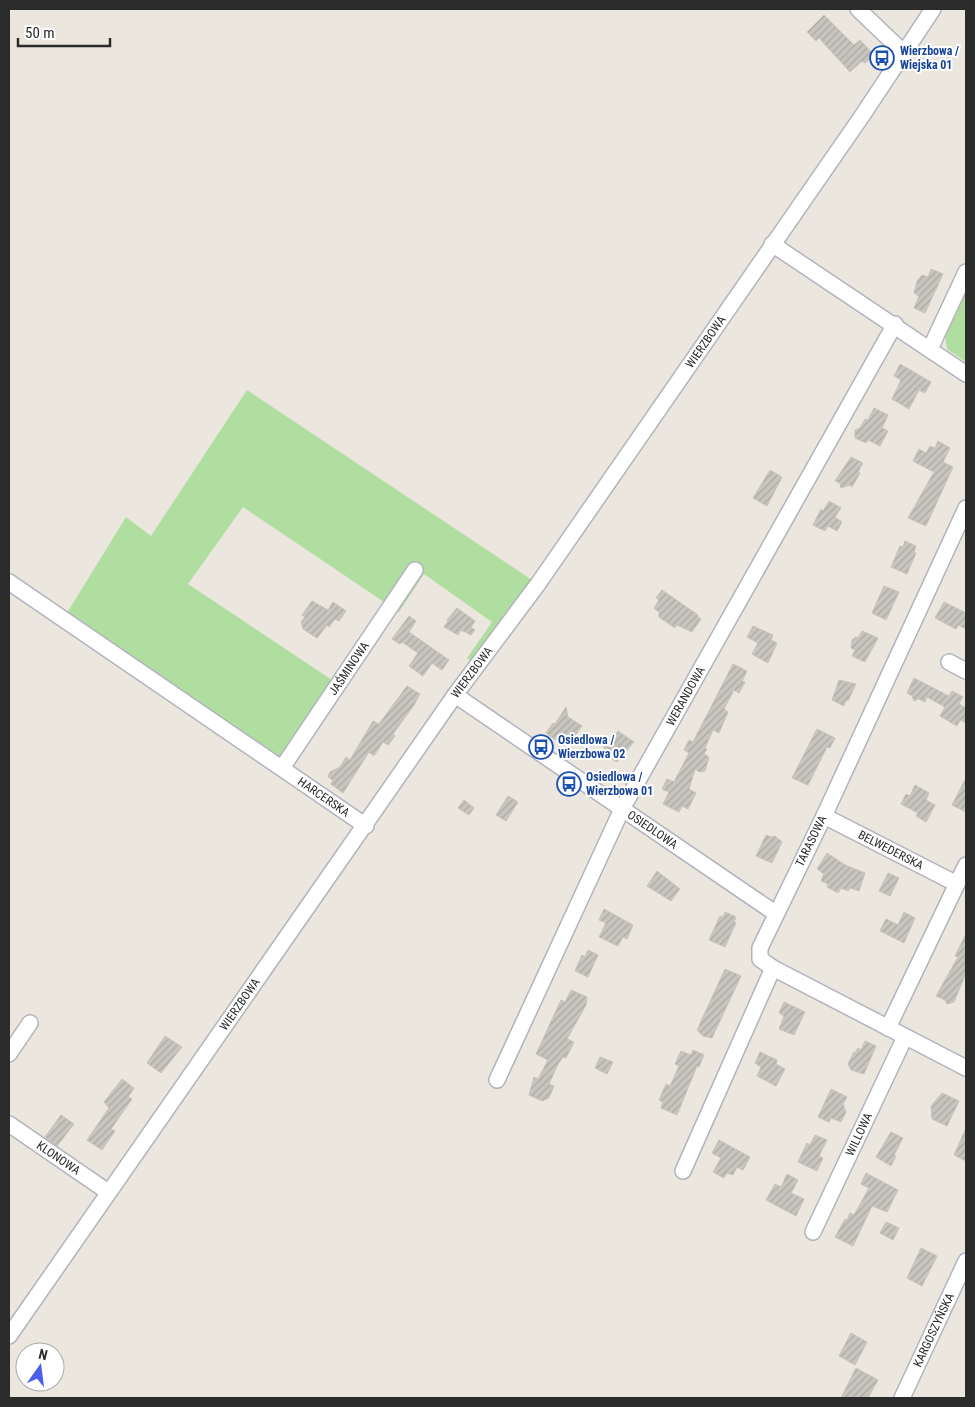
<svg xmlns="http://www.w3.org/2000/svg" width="975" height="1407" viewBox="0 0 975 1407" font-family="'Roboto Condensed',sans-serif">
	<defs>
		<pattern id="building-hatch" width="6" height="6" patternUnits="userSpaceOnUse" patternTransform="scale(1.25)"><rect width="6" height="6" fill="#c7c5bd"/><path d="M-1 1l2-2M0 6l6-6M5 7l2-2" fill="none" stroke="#aba9a3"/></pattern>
	</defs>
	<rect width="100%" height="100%" fill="#ebe7de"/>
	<g fill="#b0dda0">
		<path d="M966 292V362L947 349 945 336Z"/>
		<path d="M247 390 538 584 477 666 467 658 492 622 424 574 399 612 243 507 188 584 338 684 282 768 59 626 126 517 151 536Z"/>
	</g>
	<g fill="url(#building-hatch)" stroke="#c7c3b8">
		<path d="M824 15 854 45 860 40 874 55 865 63 862 61 850 72 819 38 816 41 807 32Z"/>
		<path d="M931 269 943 274 925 313 914 308 919 296 914 293 917 281 922 275 928 277Z"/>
		<path d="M900 364 931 382 925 393 919 390 909 409 892 399 901 380 894 376Z"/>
		<path d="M874 408 888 415 882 428 888 431 880 446 868 440 866 443 855 438V430L860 428 865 419 868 420Z"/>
		<path d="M938 441 950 448 943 462 953 467 926 526 908 518 934 472 913 461 919 449 926 453 930 446 935 448Z"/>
		<path d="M851 457 863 463 858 472 860 473 852 487 850 485 841 488 840 483 835 481Z"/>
		<path d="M770 470 782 477 767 506 753 498Z"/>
		<path d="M829 501 841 508 835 517 842 522 837 531 828 526 825 531 813 525 821 509 823 511Z"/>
		<path d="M905 541 916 546 914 552 916 553 907 574 891 567 900 546 903 547Z"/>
		<path d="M884 586 899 592 886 620 872 613Z"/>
		<path d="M662 590 698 615 697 616 701 619 692 632 677 625 675 628 659 617V612L654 608 659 600 656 598Z"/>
		<path d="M312 601 328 610 333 602 346 611 339 621 335 619 329 627 327 625 317 638 303 629 301 622 305 617 302 615Z"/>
		<path d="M944 602 966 613V629L958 625 956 629 935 618Z"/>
		<path d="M457 608 475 621 471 627 475 630 471 635 461 630 458 635 444 627 448 621 447 620Z"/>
		<path d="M409 616 416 621 409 632 449 660 442 670 432 663 423 676 409 666 418 653 402 642 400 644 392 639Z"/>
		<path d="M753 626 773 635 771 640 777 643 768 663 752 654 758 643 747 637Z"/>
		<path d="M862 631 878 638 865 662 852 656 855 650 851 648 852 640 856 637 858 638Z"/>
		<path d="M733 664 747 671 742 681 745 682 739 693 734 690 724 709 728 712 719 733 713 730 705 748 707 749 704 754 709 757 705 771 700 772 695 769 689 789 696 793 688 809 682 806 679 812 663 804 669 792 662 789 667 779 674 782 689 753 684 750 689 740 693 742Z"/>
		<path d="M914 678 949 696 952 691 963 697 959 704 966 708V723L960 720 957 726 940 716 945 707 927 697 925 702 919 699 914 701 912 696 907 693Z"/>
		<path d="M839 680 856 684 848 701 846 700 844 706 832 700Z"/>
		<path d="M407 686 420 694 414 705 393 734 395 736 388 745 383 742 374 756 369 752 343 793 331 784 333 780 328 777 330 772 340 767 346 757 350 760 373 721 379 724Z"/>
		<path d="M566 707 568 717 582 726 569 744 558 737 556 740 546 733 553 723 555 724Z"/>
		<path d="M817 729 835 738 830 748 827 747 808 785 792 778Z"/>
		<path d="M618 731 634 742 617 762 601 752 612 736 614 737Z"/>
		<path d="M966 778V812L952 805Z"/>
		<path d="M915 785 929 793 926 800 935 805 926 822 916 816 918 813 901 804 906 794 910 796Z"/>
		<path d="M508 796 518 802 506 821 496 815Z"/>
		<path d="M464 800 474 808 469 815 458 808Z"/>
		<path d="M766 835 771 837 775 836 782 842 772 863 756 856Z"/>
		<path d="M827 853 845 865 865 873 859 891 850 888 848 891 841 888 838 893 827 887 828 884 821 881 824 874 817 869Z"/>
		<path d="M657 871 680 889 671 901 647 886Z"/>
		<path d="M888 873 899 878 890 896 879 891Z"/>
		<path d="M604 909 633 925 627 939 623 937 618 946 599 937 606 923 599 920Z"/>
		<path d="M725 912 736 917 734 922 736 923 725 947 709 940 720 916 723 917Z"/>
		<path d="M904 912 915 918 904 943 880 931 886 919 898 925Z"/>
		<path d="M966 934V973L954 1002 947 1004 945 1000 936 996 958 957 955 956Z"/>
		<path d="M588 950 598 955 588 977 575 971 582 955 585 957Z"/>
		<path d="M725 969 741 976 712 1038 703 1036 697 1030Z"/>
		<path d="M571 990 587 997 586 1005 567 1039 574 1042 566 1058 563 1057 558 1064 549 1084 554 1086 549 1098 542 1101 529 1095 534 1077 538 1079 548 1060 536 1054 561 1000 565 1002Z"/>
		<path d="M784 1002 805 1012 794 1035 779 1029 784 1016 779 1013Z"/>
		<path d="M165 1036 182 1047 161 1073 147 1063Z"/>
		<path d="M865 1041 876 1046 864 1074 851 1070 848 1064 854 1052 855 1053 858 1048 861 1050Z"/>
		<path d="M693 1050 704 1055 699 1067 697 1066 677 1115 661 1108 663 1102 659 1100 666 1084 670 1086 679 1066 675 1064 681 1051 691 1055Z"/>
		<path d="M760 1052 777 1060 776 1064 785 1069 776 1086 757 1076 761 1067 755 1063Z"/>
		<path d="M600 1057 613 1062 607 1074 595 1068Z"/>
		<path d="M122 1079 134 1088 128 1097 132 1099 111 1129 115 1131 102 1150 87 1140 109 1108 104 1102Z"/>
		<path d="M831 1089 847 1097 843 1104 846 1112 841 1122 831 1118 829 1122 818 1117Z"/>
		<path d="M942 1093 959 1101 947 1126 932 1119 931 1106Z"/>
		<path d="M61 1115 74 1124 57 1146 45 1137Z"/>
		<path d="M966 1128V1161L954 1155Z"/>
		<path d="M891 1132 903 1138 894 1155 896 1156 891 1166 876 1157Z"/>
		<path d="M815 1135 827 1140 819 1156 823 1158 817 1171 798 1162 807 1143 810 1145Z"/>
		<path d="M719 1140 750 1157 743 1170 737 1167 733 1175 727 1173 724 1178 713 1172 721 1158 712 1153Z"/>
		<path d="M866 1173 898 1190 887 1212 872 1206 853 1246 835 1237 845 1219 847 1220 850 1213 854 1215 869 1188 861 1184Z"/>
		<path d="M787 1174 798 1180 791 1193 804 1199 796 1216 766 1200 775 1184 781 1187Z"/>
		<path d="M886 1222 899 1228 893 1240 880 1233Z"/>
		<path d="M921 1248 937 1256 922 1286 907 1278Z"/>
		<path d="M851 1333 867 1342 855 1365 839 1356Z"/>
		<path d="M856 1368 878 1380 868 1398H841Z"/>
	</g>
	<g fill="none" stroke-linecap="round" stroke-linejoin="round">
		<g stroke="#b2b3bd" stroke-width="18">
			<g id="minor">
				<path d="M858 9 904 53"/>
				<path d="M772 244 966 374"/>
				<path d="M930 349 966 272"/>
				<path d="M966 508 824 816 760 948V959L773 968 966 1068"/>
				<path id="s1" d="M9 582 366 826"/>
				<path d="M949 662 966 671"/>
				<path id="s2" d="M455 695 775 913"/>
				<path id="s3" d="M282 768 415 570"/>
				<path id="s4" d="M824 816 957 884"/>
				<path d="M888 1028 966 865"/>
				<path d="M9 1054 30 1023"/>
				<path id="s5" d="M497 1080 622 809 895 324"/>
				<path id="s6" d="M9 1124 108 1192"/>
				<path d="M683 1171 773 968"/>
				<path id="s7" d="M813 1232 905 1037"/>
				<path id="s8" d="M9 1336 455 695 538 584 862 116 933 9"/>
				<path id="s9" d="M902 1398 966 1261"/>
			</g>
		</g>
		<use href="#minor" stroke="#fff" stroke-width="15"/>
	</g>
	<defs>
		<g id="bus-ring" transform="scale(1.25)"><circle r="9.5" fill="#fff" stroke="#1a4fb4" stroke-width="1.5"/><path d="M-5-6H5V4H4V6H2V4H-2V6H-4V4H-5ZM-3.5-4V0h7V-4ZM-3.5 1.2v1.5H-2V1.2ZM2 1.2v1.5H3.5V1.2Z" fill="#1a4fb4"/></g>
	</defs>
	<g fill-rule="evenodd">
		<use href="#bus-ring" x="882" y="58"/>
		<use href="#bus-ring" x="541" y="747"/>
		<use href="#bus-ring" x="569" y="784"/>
	</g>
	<g text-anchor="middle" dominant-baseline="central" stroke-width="4" stroke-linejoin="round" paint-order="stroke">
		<g font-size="12" font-weight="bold" fill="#164399" stroke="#fff" text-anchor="start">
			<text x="900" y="51">Wierzbowa /<tspan x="900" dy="14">Wiejska 01</tspan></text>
			<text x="558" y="740">Osiedlowa /<tspan x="558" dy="14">Wierzbowa 02</tspan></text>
			<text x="586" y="777">Osiedlowa /<tspan x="586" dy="14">Wierzbowa 01</tspan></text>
		</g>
		<g font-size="12" fill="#2b2b2b" stroke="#fff">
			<text stroke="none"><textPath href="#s8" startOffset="1214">WIERZBOWA</textPath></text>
			<text stroke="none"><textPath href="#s3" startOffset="120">JAŚMINOWA</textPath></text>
			<text stroke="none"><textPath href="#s8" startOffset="809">WIERZBOWA</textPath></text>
			<text stroke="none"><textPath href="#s5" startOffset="428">WERANDOWA</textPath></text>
			<text stroke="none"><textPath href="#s1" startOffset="381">HARCERSKA</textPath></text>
			<text stroke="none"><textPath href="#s2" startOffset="239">OSIEDLOWA</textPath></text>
			<text transform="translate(811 841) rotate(-64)">TARASOWA</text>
			<text stroke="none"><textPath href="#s4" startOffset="75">BELWEDERSKA</textPath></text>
			<text stroke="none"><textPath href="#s8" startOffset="404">WIERZBOWA</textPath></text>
			<text stroke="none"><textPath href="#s7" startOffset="108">WILLOWA</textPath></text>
			<text stroke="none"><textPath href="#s6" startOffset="60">KLONOWA</textPath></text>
			<text stroke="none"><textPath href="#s9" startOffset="75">KARGOSZYŃSKA</textPath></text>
		</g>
	</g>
	<rect width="975" height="1407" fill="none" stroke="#2b2b2b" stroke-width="20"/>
	<g transform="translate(40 1367) rotate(14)"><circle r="24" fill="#ffffff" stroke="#aaaaaa"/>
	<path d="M0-4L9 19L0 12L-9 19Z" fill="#4d5eea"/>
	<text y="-8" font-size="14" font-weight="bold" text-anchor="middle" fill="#2b2b2b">N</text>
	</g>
	<path d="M18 38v8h92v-8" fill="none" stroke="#2b2b2b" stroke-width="2.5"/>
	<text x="25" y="38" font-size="15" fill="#2b2b2b" stroke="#ffffff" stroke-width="4" paint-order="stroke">50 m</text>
</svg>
